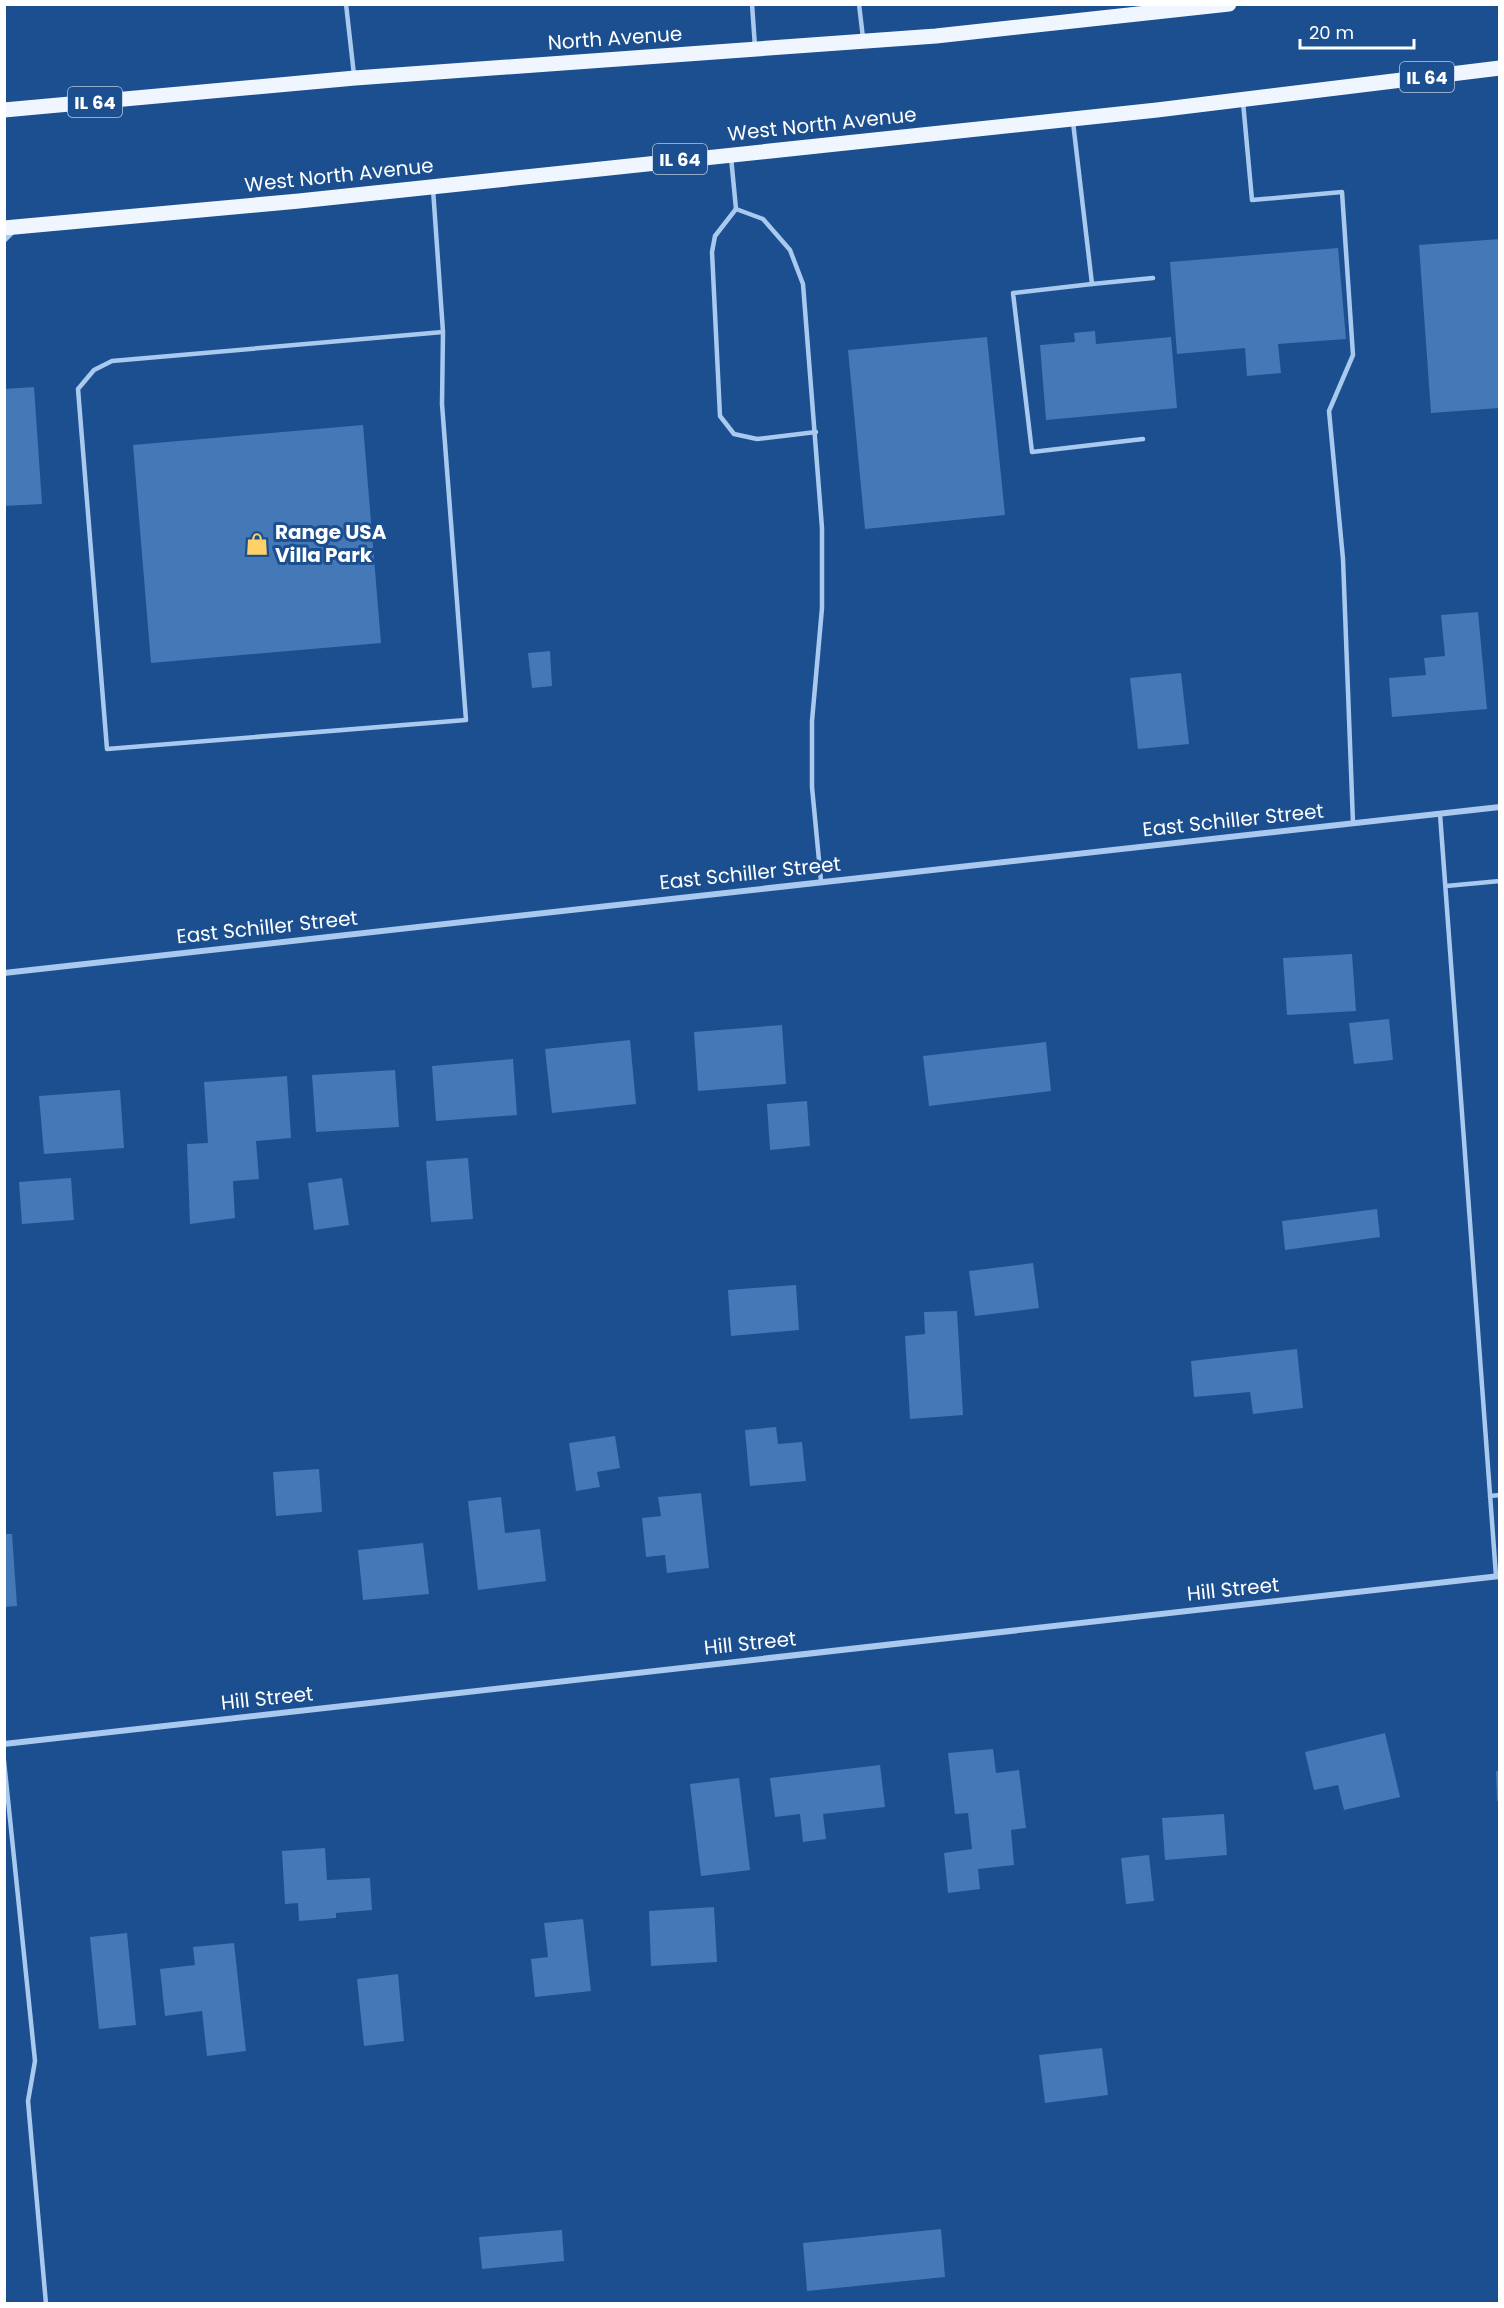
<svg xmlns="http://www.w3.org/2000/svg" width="1504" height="2308" viewBox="0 0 1504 2308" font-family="Poppins,sans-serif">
	<rect width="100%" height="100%" fill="#1b4f8f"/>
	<g fill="#4478b7">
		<path d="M1500 239V408L1431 413 1419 245Z"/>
		<path d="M1338 248 1346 339 1278 344 1281 373 1247 376 1245 348 1177 354 1170 262Z"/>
		<path d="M1095 331 1096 344 1171 337 1177 408 1046 420 1040 345 1075 342 1074 333Z"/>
		<path d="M987 337 1005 515 865 529 848 350Z"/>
		<path d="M34 387 42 504 4 506V389Z"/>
		<path d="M363 425 381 643 151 663 133 445Z"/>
		<path d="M1478 612 1487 709 1392 717 1389 678 1426 675 1424 658 1445 656 1441 615Z"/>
		<path d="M550 651 552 686 532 688 528 653Z"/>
		<path d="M1181 673 1189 744 1138 749 1130 678Z"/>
		<path d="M1352 954 1356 1011 1287 1015 1283 958Z"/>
		<path d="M1389 1019 1393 1060 1354 1064 1349 1023Z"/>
		<path d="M782 1025 786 1084 698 1091 694 1032Z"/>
		<path d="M630 1040 636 1104 552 1113 545 1049Z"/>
		<path d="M1046 1042 1051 1091 929 1106 923 1056Z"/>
		<path d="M513 1059 517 1115 436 1121 432 1066Z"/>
		<path d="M395 1070 399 1127 316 1132 312 1075Z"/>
		<path d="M287 1076 291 1138 256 1141 259 1179 233 1181 235 1218 190 1224 187 1144 208 1143 204 1082Z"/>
		<path d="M120 1090 124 1148 44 1154 39 1096Z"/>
		<path d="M807 1101 810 1146 770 1150 767 1104Z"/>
		<path d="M468 1158 473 1219 431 1222 426 1161Z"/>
		<path d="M71 1178 74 1220 22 1224 19 1182Z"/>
		<path d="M342 1178 349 1225 314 1230 308 1183Z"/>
		<path d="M1377 1209 1380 1237 1285 1250 1282 1221Z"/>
		<path d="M1033 1263 1039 1308 975 1316 969 1271Z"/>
		<path d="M796 1285 799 1330 731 1336 728 1290Z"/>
		<path d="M957 1311 963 1415 910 1419 905 1336 925 1334 924 1312Z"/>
		<path d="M1297 1349 1303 1408 1253 1414 1250 1392 1194 1397 1191 1361Z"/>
		<path d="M776 1427 778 1444 802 1442 806 1481 750 1486 745 1430Z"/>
		<path d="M615 1436 620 1468 597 1472 600 1487 576 1491 569 1443Z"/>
		<path d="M319 1469 322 1512 276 1516 273 1472Z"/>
		<path d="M701 1493 709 1568 667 1573 665 1555 646 1557 642 1518 661 1516 658 1497Z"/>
		<path d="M501 1497 505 1533 540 1529 546 1581 478 1590 468 1501Z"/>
		<path d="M4 1534H12L17 1606 4 1607Z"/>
		<path d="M423 1543 429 1594 363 1600 358 1550Z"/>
		<path d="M1385 1733 1400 1797 1344 1810 1338 1785 1314 1790 1305 1752Z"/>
		<path d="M993 1749 996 1773 1019 1770 1026 1828 1011 1830 1014 1865 978 1869 980 1889 948 1893 944 1853 972 1849 968 1813 955 1814 948 1753Z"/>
		<path d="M880 1765 885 1807 823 1814 826 1839 803 1842 800 1814 775 1817 770 1778Z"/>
		<path d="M1496 1771H1500V1801H1497Z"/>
		<path d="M739 1778 750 1870 701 1876 690 1784Z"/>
		<path d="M1224 1814 1227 1855 1165 1860 1162 1818Z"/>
		<path d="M325 1848 327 1880 370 1878 372 1910 336 1913V1918L299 1921 298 1903 285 1904 282 1851Z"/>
		<path d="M1149 1855 1154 1901 1126 1904 1121 1858Z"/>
		<path d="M714 1907 717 1962 651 1966 649 1911Z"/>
		<path d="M583 1919 591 1991 535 1997 531 1959 548 1957 544 1923Z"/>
		<path d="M127 1933 136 2025 99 2029 90 1937Z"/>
		<path d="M234 1943 246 2051 207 2056 202 2011 165 2016 160 1969 195 1965 193 1947Z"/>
		<path d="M398 1974 404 2041 364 2046 357 1979Z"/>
		<path d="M1102 2048 1108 2095 1045 2103 1039 2055Z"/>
		<path d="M941 2229 945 2277 807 2291 803 2243Z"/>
		<path d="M562 2230 564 2261 482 2269 479 2237Z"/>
	</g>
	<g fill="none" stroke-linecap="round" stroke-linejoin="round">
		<g stroke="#a9c9ee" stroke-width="4.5">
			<path d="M346 4 354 75"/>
			<path d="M752 4 755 47"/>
			<path d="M859 4 863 38"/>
			<path d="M1243 102 1252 200 1342 192 1353 355 1329 411 1343 559 1353 823"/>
			<path d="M1073 122 1092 284 1153 278"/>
			<path d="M731 157 736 209 763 219 790 250 803 284 822 528V608L812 721V787L821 881"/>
			<path d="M433 189 443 332 112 361 94 370 78 389 107 749 466 720 442 404 443 332"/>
			<path d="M736 209 715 236 712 252 720 416 734 434 757 439 816 432"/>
			<path d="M4 241 13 232"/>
			<path d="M1092 284 1013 293 1032 452 1143 439"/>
			<path d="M1440 814 1496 1576"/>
			<path d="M1446 886 1500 881"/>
			<path d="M1490 1496 1500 1495"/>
			<path d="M4 1761 35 2061 28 2101 46 2304"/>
		</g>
		<g stroke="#a9c9ee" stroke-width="6">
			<path d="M4 973 1500 807"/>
			<path d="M4 1744 1500 1576"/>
		</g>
		<g stroke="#f0f6ff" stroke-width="15">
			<path d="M4 110 355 78 936 36 1229 4"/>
			<path d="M4 228 299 201 1157 110 1500 68"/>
		</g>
	</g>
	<defs>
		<g id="shop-bare" transform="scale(1.8)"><path d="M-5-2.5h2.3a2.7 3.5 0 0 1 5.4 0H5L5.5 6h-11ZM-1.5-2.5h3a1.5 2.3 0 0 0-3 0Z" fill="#ffd166" stroke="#1b4f8f" stroke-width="2.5" paint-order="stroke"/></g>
	</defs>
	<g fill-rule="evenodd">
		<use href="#shop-bare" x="257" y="544"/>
	</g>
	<g text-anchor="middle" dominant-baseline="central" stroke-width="6" stroke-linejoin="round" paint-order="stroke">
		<g fill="#1b4f8f" stroke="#bbcadd" stroke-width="1.5">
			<rect x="1400" y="62" width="54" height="30" rx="4.5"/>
			<rect x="68" y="87" width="54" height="30" rx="4.5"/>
			<rect x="653" y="144" width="54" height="30" rx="4.5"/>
		</g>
		<g font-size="18" font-weight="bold" fill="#fff">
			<text x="1427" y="77">IL 64</text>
			<text x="95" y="102">IL 64</text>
			<text x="680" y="159">IL 64</text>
		</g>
		<g font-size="20" fill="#fff" stroke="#1b4f8f">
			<text transform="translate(615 38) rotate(-4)">North Avenue</text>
			<text transform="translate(822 124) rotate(-6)">West North Avenue</text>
			<text transform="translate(339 175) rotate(-6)">West North Avenue</text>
			<text transform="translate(1233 820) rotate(-6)">East Schiller Street</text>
			<text transform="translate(750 873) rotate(-6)">East Schiller Street</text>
			<text transform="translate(267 927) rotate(-6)">East Schiller Street</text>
			<text transform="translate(1233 1589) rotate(-6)">Hill Street</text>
			<text transform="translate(750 1643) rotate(-6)">Hill Street</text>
			<text transform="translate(267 1698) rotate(-6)">Hill Street</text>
		</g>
		<g font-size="20" font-weight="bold" fill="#fff" stroke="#1b4f8f" text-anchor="start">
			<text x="275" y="532">Range USA<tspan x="275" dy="23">Villa Park</tspan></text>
		</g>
	</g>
	<rect width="1504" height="2308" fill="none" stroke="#ffffff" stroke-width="12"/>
	<path d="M1300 39v9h114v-9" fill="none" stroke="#ffffff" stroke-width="3"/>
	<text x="1309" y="39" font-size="18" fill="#ffffff" stroke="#1b4f8f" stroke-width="4.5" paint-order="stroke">20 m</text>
</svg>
